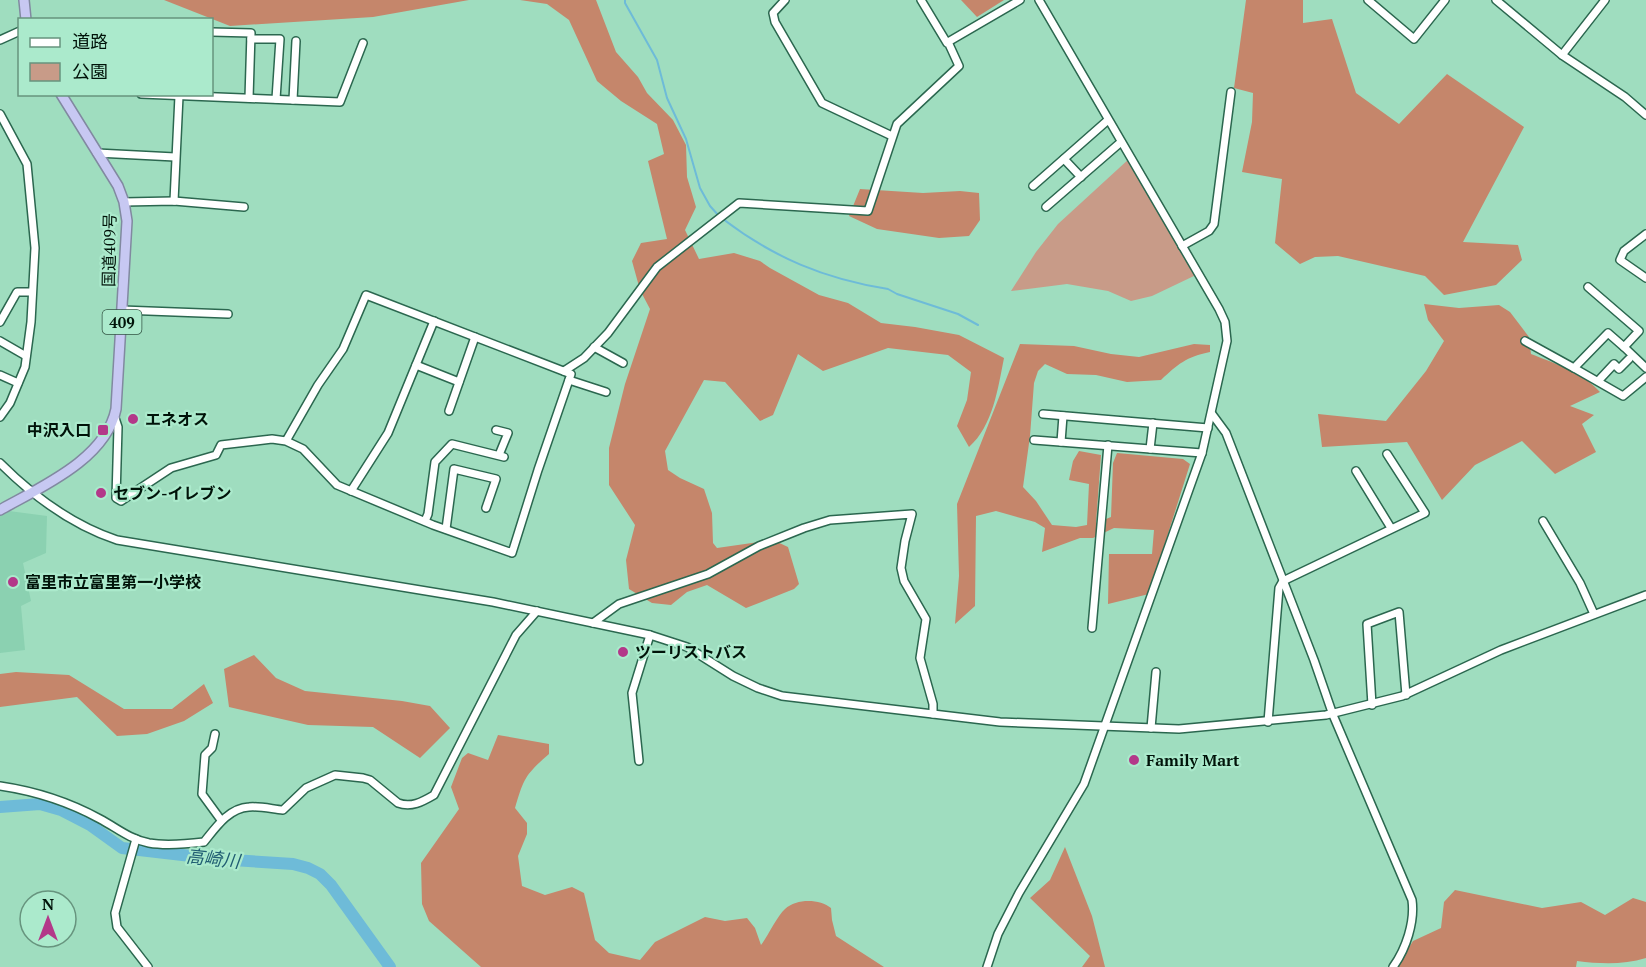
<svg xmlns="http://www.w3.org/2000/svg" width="1646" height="967" viewBox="0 0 1646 967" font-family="'PT Serif','Noto Sans JP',serif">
	<rect width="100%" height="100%" fill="#9fddbf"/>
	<path fill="#8bd1b1" d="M9 511 47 516 46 553 23 563 31 601 21 606 25 650 0 653V516Z"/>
	<path fill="#c89b88" d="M1130 158 1196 275 1152 296 1131 301 1108 291 1067 284 1011 291 1036 252 1058 224Z"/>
	<g fill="#c5866b">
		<path d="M164 0H469L373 17 230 26Z"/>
		<path d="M520 0H596L616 52 638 77 647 93 673 120 686 145 687 177 696 207 685 230 699 259 734 253 760 261 770 268 819 295 848 303 881 323 915 327 959 335 1004 358C998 388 993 426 969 447L957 426 967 400 971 372 948 355 888 348 823 371 798 354 773 415 760 421 725 382 704 380 665 451 668 470 680 478 704 489 712 513 713 543 717 548 773 540 788 547 799 584 794 589 746 608 707 585 687 592 671 605 652 603 629 589 626 560 635 525 609 485V448L625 384 650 309 640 290 632 261 641 243 667 239 648 161 664 154 657 124 621 101 597 81 569 20 547 4Z"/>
		<path d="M961 0H1004L977 17Z"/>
		<path d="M1246 0H1303V23L1332 19 1356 93 1399 124 1447 74 1524 127 1463 242 1518 245 1522 260 1496 285 1444 295 1425 276 1338 256 1315 257 1300 264 1275 243 1282 179 1242 172 1252 122 1253 93 1234 88Z"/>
		<path d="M860 189 923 193 960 191 979 193 980 220 969 236 939 238 877 229 849 216Z"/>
		<path d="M1424 304 1459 308 1499 305 1510 312 1529 337 1531 354C1556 364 1582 372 1600 392L1570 406 1594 415 1582 424 1596 452 1555 474 1522 441 1475 465 1442 500 1407 442 1322 447 1318 414 1386 421 1426 371 1444 341 1428 320Z"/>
		<path d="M1020 344 1074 346 1111 354 1139 357 1194 344 1210 345V352C1186 357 1178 364 1161 380L1127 382 1096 375 1067 374 1045 364 1038 371 1034 383 1030 436 1023 487 1036 501 1052 525 1076 527 1087 525 1089 484 1069 480 1073 461 1079 451 1101 455 1096 523 1111 517 1113 463 1117 453 1183 459 1190 464 1149 594 1108 604 1109 554H1152L1154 530 1114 528 1093 538H1080L1042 552 1045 528 1035 522 996 511 976 516 975 606 955 624 959 576 957 504Z"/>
		<path d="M254 655 276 678 305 691 402 701 430 706 450 728 420 758 373 727 308 725 229 707 224 669Z"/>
		<path d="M16 672 69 675 124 709H172L204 684 213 703 184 721 147 734 117 736 77 697 0 707V674Z"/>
		<path d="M498 735 549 744V754C525 775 524 778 515 808L527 823V834L518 856 522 886 545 895 572 887 584 893 595 940 609 953 640 960 655 942 705 917 725 921 747 918 755 928 761 945C768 936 777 916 785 909 797 898 820 899 831 908L832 920 836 936 884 967H481L429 921 422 904 421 863 459 809 451 787 462 758 468 753 488 760Z"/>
		<path d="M1065 847 1092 916 1105 967H1082L1090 956 1030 898 1050 880Z"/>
		<path d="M1455 890 1542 908 1581 902 1605 915 1633 898 1646 902V958C1623 965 1601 964 1577 961L1576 967H1397L1413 941 1441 928 1444 902Z"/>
	</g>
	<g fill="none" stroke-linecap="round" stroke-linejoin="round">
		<g stroke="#6ebbd8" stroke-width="2">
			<path d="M625 0V3L657 60 667 98 686 139 700 188 710 206 719 216"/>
			<path d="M723 219C774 258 825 279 888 289L897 294 958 314 978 325"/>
		</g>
		<path stroke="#6ebbd8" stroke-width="12" d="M0 807 40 804 61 810 90 825 122 848 217 859 293 864 308 868 320 874 331 885 390 967"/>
		<g stroke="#2b674f" stroke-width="10">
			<g id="minor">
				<path d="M785 0 773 13 775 22 822 103 892 136"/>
				<path d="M1368 0 1414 39 1445 0"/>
				<path d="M1496 0 1562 55 1625 97 1646 115"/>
				<path d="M212 32 251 33 249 98"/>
				<path d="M251 39H280L276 99"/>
				<path d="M0 40 20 31"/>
				<path d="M948 42 1020 0"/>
				<path d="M1562 55 1605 0"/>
				<path d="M141 94 340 102 363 43"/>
				<path d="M293 100 296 41"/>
				<path d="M0 114 27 164 35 248 31 322 25 367 10 403 0 417"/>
				<path d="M97 153 175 157"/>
				<path d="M1064 159 1081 177"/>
				<path d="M1033 186 1108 120"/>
				<path d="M174 201 179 96"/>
				<path d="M124 202 174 201 244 207"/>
				<path d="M1046 207 1121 142"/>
				<path d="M1646 234 1624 251 1620 260 1646 278"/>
				<path d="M1182 246 1209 231 1214 224 1231 92"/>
				<path d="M122 310 228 314"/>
				<path d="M0 322 17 292H32"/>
				<path d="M0 341 26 356"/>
				<path d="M1525 341 1574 368 1608 333 1624 347 1639 331 1588 287"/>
				<path d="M594 347 623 363"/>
				<path d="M1624 347 1646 368"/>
				<path d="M416 365 459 382"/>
				<path d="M1574 368 1623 396 1646 377"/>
				<path d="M564 371 584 358 608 333 657 267 739 203 868 211 897 124 959 66 948 42 947 43 921 0"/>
				<path d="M0 375 18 383"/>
				<path d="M1600 379 1614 364 1619 369 1629 359"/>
				<path d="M569 380 606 392"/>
				<path d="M449 411 475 337"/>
				<path d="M1043 414 1208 428"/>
				<path d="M1212 414 1226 433 1314 660 1333 715 1412 900C1415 922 1406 949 1393 967"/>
				<path d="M115 418 118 427 116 498 121 501 171 468 216 455 221 445 272 439 286 441 303 449 337 485 433 525 512 553 538 470 571 374 366 295 343 349 318 385 286 441"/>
				<path d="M496 430 508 433 499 455"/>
				<path d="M1034 440 1202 453"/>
				<path d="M1061 442 1063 416"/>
				<path d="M1150 449 1153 423"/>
				<path d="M0 463C33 496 72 525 117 540L493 602 650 635 687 647 733 676 758 688 782 696 1000 722 1179 729 1326 715 1402 696 1501 650 1646 595"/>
				<path d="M1356 471 1391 528"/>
				<path d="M351 491 388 433 434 321"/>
				<path d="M425 521 428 514 435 462 452 444 504 457"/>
				<path d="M1543 521 1580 583 1594 614"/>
				<path d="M446 529 454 469 496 479 486 508"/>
				<path d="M593 623 619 604 708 574 759 546 804 528 830 520 912 514 905 541 901 568 904 581 926 619 920 658 933 704V714"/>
				<path d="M1092 628 1108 445"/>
				<path d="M1372 705 1367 624 1399 612 1406 695"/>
				<path d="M1268 722 1279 588 1283 581 1425 513 1387 454"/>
				<path d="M1151 728 1156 672"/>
				<path d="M215 734 212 748 205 755 202 794 221 820"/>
				<path d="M639 761 632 693 650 635"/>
				<path d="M0 786C34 791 69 802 100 819 117 828 129 839 149 843 166 846 187 844 204 842 216 827 229 808 249 807 260 806 272 809 283 810L306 788 335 775 363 778 370 780 398 803C411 808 422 802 434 795L516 635 537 611"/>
				<path d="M136 839 115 913 117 927 148 967"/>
				<path d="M987 967 998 934 1019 893 1084 784 1202 453 1227 341 1225 322 1219 309 1039 0"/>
			</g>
		</g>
		<g stroke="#8189a0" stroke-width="12">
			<g id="highway">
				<path d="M24 0 26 20"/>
				<path d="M0 510C41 487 106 459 116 409L127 221 124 202 118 186 61 94"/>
			</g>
		</g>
		<use href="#minor" stroke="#fff" stroke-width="7"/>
		<use href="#highway" stroke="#c7c8f2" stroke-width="9"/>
	</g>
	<g fill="#b33889" stroke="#abeacc" stroke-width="2">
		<circle cx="133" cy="419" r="6"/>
		<rect x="97" y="424" width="12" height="12" rx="3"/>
		<circle cx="101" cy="493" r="6"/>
		<circle cx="13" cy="582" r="6"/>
		<circle cx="623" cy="652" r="6"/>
		<circle cx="1134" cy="760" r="6"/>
	</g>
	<g text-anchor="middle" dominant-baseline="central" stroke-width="4.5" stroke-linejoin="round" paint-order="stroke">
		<rect fill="#abeacc" stroke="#335444" stroke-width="1.5" x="102.5" y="310" width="39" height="24" rx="4.5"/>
		<g font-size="15" font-weight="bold" fill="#001309">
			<text x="122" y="322">409</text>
		</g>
		<g font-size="16" fill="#001309" stroke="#abeacc">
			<text transform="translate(109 250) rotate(-89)">国道409号</text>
		</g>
		<g font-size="16" font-weight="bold" fill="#001309" stroke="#abeacc" text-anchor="start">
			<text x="145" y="419">エネオス</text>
			<text x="91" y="430" text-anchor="end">中沢入口</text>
			<text x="113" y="493">セブン-イレブン</text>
			<text x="25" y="582">富里市立富里第一小学校</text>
			<text x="635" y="652">ツーリストバス</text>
			<text x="1146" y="760">Family Mart</text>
		</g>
		<g font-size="18" font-style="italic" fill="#205d72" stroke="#abeacc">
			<text transform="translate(213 858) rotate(6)">高崎川</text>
		</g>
	</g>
	<rect x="18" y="18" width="195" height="78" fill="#abeacc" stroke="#67947e" stroke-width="1.5"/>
	<rect x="30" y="38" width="30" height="9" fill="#ffffff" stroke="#67947e" stroke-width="1.5"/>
	<text x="72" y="48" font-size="18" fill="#001309">道路</text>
	<rect x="30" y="63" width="30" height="18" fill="#c89b88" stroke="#67947e" stroke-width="1.5"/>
	<text x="72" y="78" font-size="18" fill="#001309">公園</text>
	<g transform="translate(48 919)"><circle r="28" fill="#abeacc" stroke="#67947e" stroke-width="1.5"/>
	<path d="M0-4.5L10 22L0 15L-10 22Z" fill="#b33889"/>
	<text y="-9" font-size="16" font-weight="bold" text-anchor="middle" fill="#001309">N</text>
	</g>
</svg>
